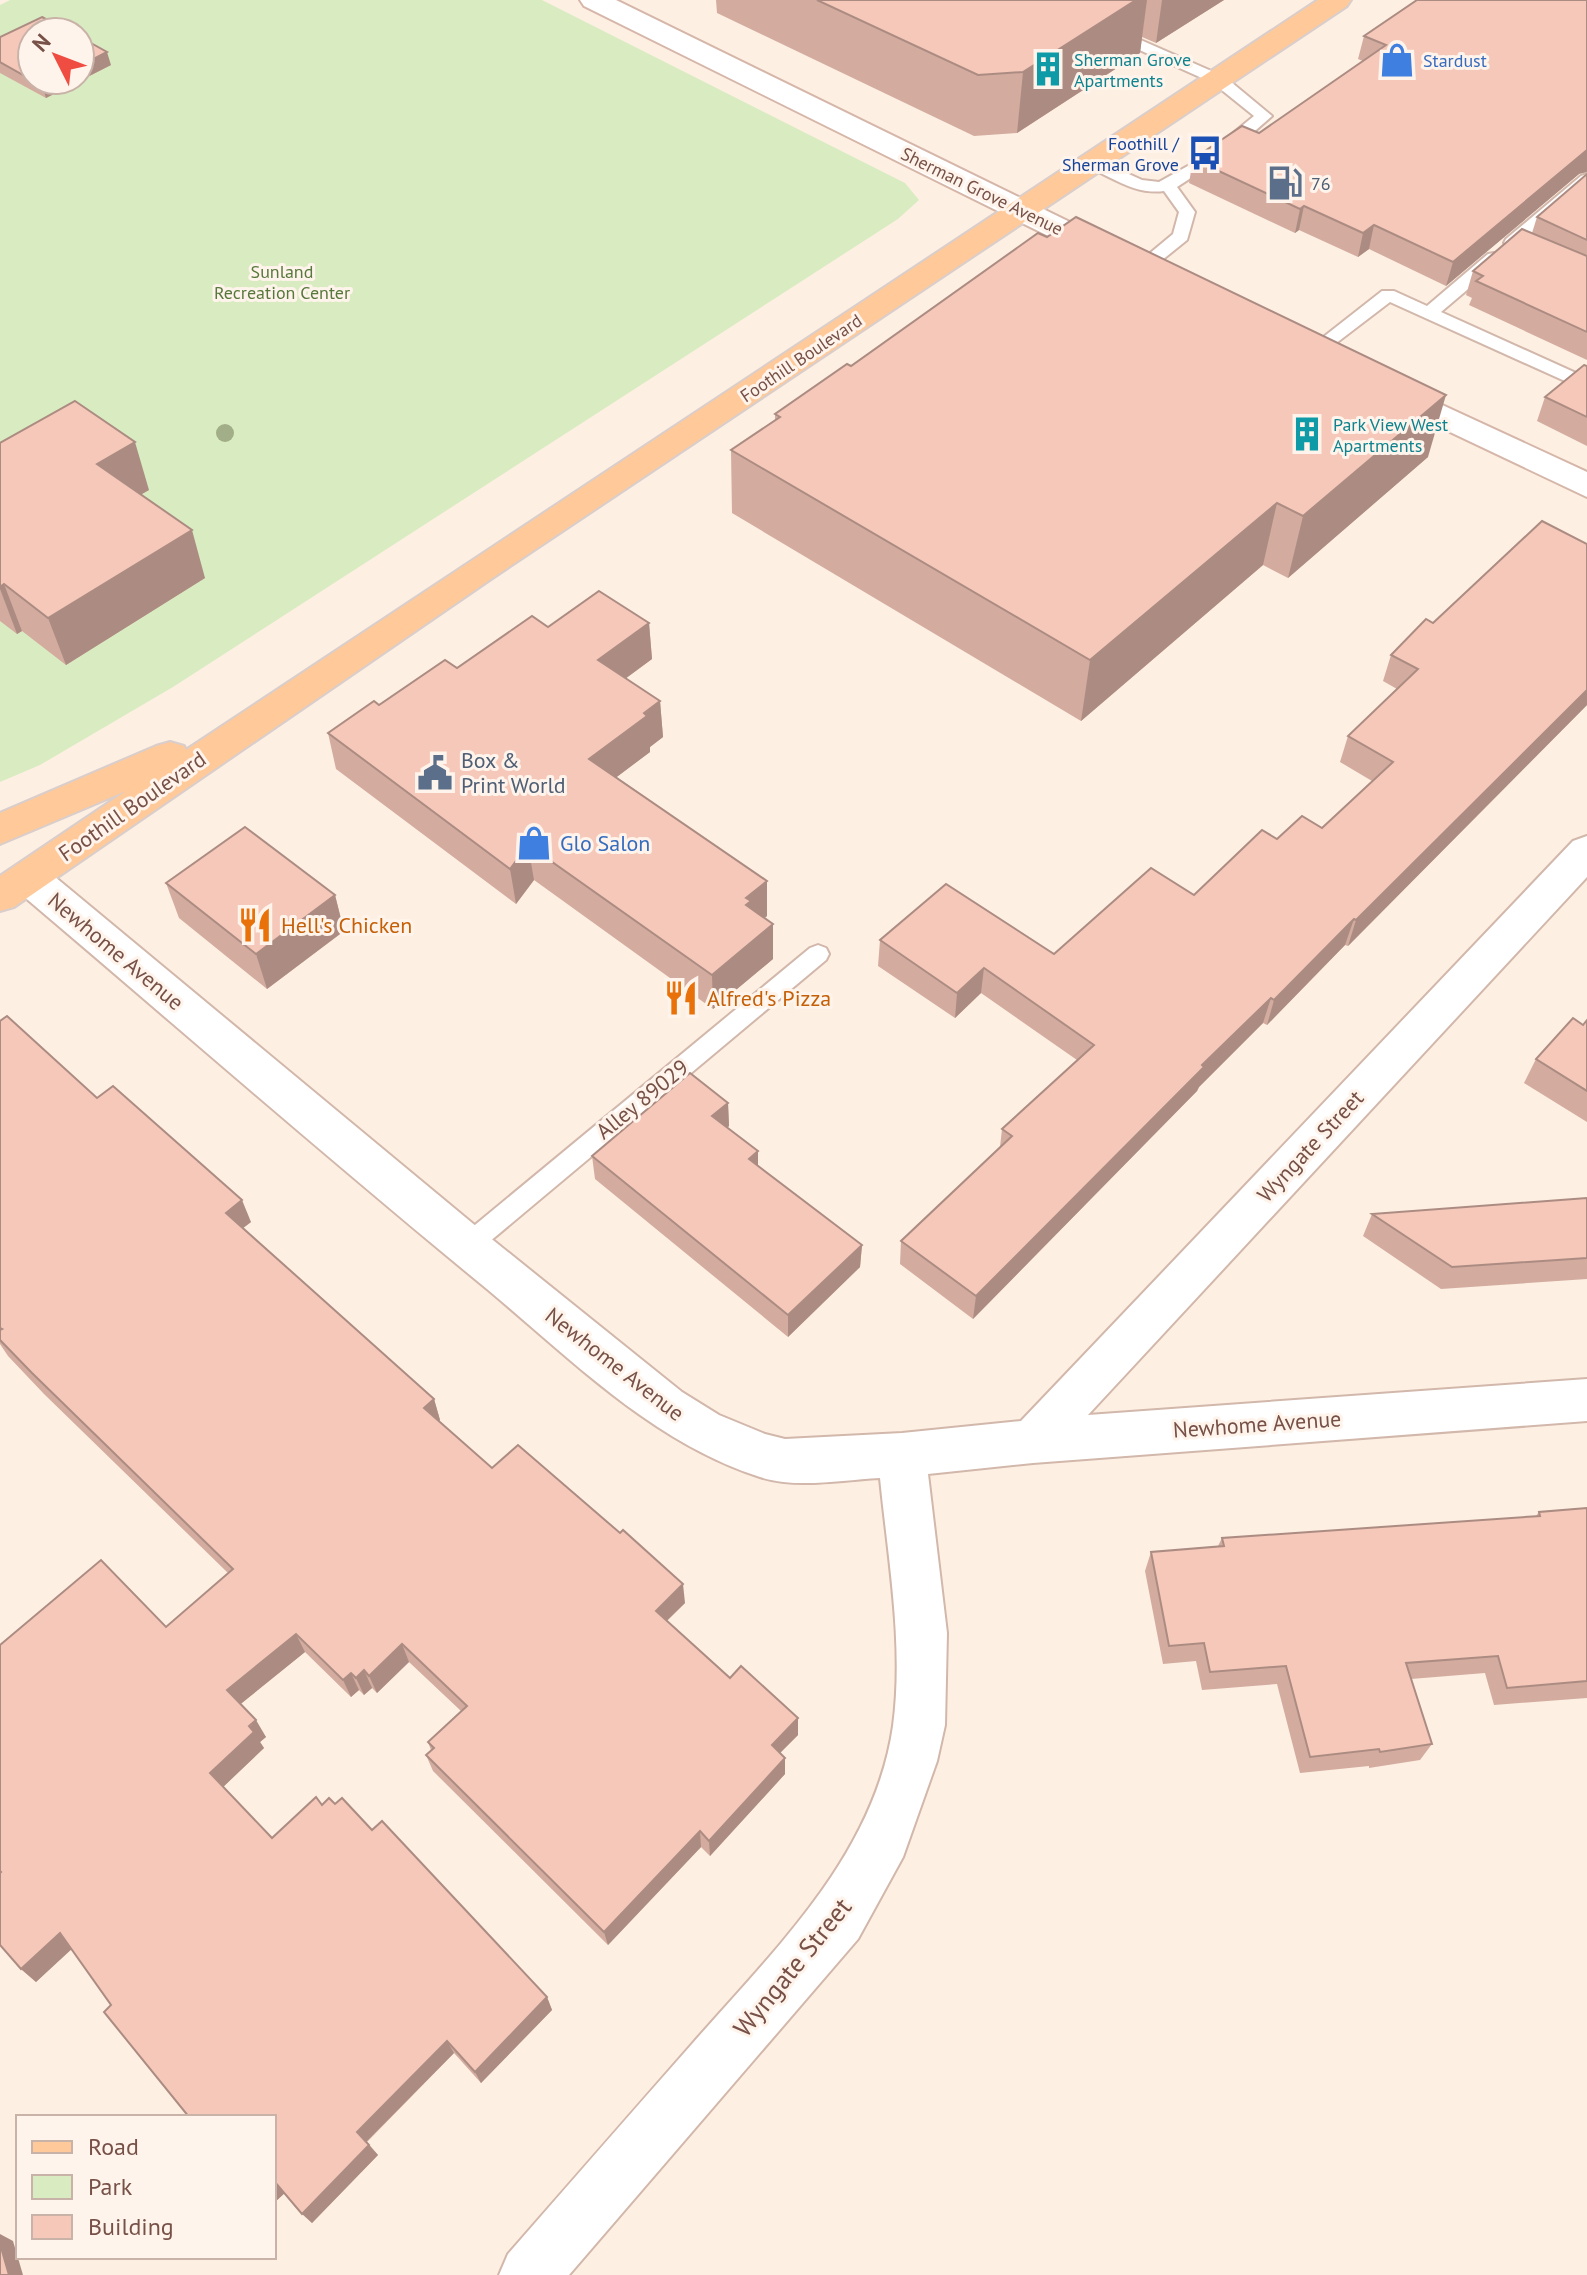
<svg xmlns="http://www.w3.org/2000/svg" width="1587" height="2275" viewBox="0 0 1587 2275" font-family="'PT Sans',sans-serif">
	<rect width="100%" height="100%" fill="#feefe3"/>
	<path fill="#d9ecc1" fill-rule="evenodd" d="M10 0H542L905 183 919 200 898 219 173 687 40 765 0 782V5ZM32 32H80V80H32Z"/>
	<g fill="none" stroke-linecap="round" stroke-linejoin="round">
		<g stroke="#d2b7ab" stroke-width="4">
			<g id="lane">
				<path d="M1111 27 1225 77 1272 116 1232 151 1177 187 1195 212 1187 240 1146 273 1140 274 1131 269 1173 234 1179 212 1164 191C1136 195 1113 178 1088 167V161H1100L1142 180 1159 182 1204 157 1254 116 1213 83 1106 35V29Z"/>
				<path d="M1587 174V187L1524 242 1532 248 1529 252C1520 254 1509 251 1504 243L1506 239 1581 176Z"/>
				<path d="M1494 253 1503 258 1500 262 1441 312 1587 378V391L1390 302 1318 357H1306L1303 353 1382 291H1394L1427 306 1488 254Z"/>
				<path d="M818 945 826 948 829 954 826 960 476 1253 467 1257 458 1253 455 1246 458 1239 810 948Z"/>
			</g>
		</g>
		<g stroke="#d2b7ab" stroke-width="4">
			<path id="street" d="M1587 836V877L1088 1415 1587 1379V1421L1033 1463 928 1474 947 1633 945 1725 937 1761 903 1857 858 1939 569 2275H499L508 2254C569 2184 630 2114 692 2044 774 1950 874 1856 893 1726 904 1645 888 1559 880 1478 841 1480 797 1489 760 1477 653 1443 571 1359 487 1289 327 1158 172 1022 15 889L9 878 15 867 29 863 43 867 483 1232 682 1392 719 1415 765 1434 785 1439 902 1433 1021 1421 1573 841Z"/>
		</g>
		<g stroke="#d5b6a9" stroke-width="4">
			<g id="secondary">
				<path d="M580 0H616L1123 248 1128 255 1123 262 1112 264 1101 262 584 6Z"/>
				<path d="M1386 379 1587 472V497L1374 396 1369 389 1374 382Z"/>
			</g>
		</g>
		<g stroke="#d9cecb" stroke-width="4">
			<path id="primary" d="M1318 0H1351L1347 6 491 579 14 907 0 911V876L126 791 0 844V813L156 746 170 742 184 746 186 750Z"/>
		</g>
		<use href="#lane" fill="#fff" fill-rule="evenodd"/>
		<use href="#street" fill="#fff" fill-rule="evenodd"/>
		<use href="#secondary" fill="#fff" fill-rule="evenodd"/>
		<use href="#primary" fill="#ffc999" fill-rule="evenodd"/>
	</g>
	<circle fill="#a2ae87" cx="225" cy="433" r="9"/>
	<g fill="#d3ac9f">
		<path d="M716 0H1224L1156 43 1142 37 1140 53 1017 133 974 136 717 13Z"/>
		<path d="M1417 0 1579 174 1446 286 1369 249 1358 257 1299 230 1295 233 1189 183 1193 159 1259 133 1363 61 1358 59 1364 36Z"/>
		<path d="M0 37 111 65 46 98 0 73Z"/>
		<path d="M1587 174V360L1469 305 1472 298 1466 295 1473 271 1532 233 1537 217Z"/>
		<path d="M851 366 1428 457 1288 578 1263 565 1081 721 732 513 731 450 775 420V414Z"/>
		<path d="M1587 366V446L1537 421 1545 397Z"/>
		<path d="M0 443 149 490 141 494 205 578 66 665 22 631 17 634 0 621Z"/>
		<path d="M1587 544V705L1348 946 1345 945 1267 1025 1263 1023 1199 1087 1197 1091 973 1319 900 1264 901 1241 1000 1147 1002 1129 1077 1060 981 993 955 1018 878 966 880 940 1054 954 1194 895 1277 839 1322 828 1372 781 1340 762 1348 736 1397 689 1383 681 1391 655 1433 623Z"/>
		<path d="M649 623 652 659 626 678 660 701 663 737 650 747V752L616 777 767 881V916L764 918 773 924V959L713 1009 534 880 516 904 336 769 328 733 379 705 548 627Z"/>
		<path d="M166 883 335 895 344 931 267 989 179 918Z"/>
		<path d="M1587 1020V1122L1524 1083 1536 1059 1583 1025Z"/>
		<path d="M0 1021 251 1222 243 1228 434 1399 440 1420 439 1421 492 1468 685 1603 667 1621 730 1678 798 1718V1735L780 1753 785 1758V1774L710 1856 701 1847 608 1945 433 1771 426 1755 431 1750 428 1742 461 1711 409 1662 377 1693 372 1688 364 1695 359 1690 351 1697 305 1652 240 1704 266 1737 260 1742 264 1748 223 1787 272 1838 322 1805 335 1804 372 1830 547 1997 552 2010 481 2083 454 2053 367 2142 378 2155 312 2223 284 2193 274 2203V2117L111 2005 71 1949 36 1982 21 1969 166 1627 228 1573 44 1394 8 1356 0 1344Z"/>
		<path d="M728 1103 729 1126 727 1128 758 1166 862 1245 860 1267 788 1337 595 1179 592 1156Z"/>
		<path d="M1587 1198V1279L1441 1289 1363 1236 1372 1214Z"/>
		<path d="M1587 1508V1698L1494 1705 1485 1673 1411 1679 1432 1744 1420 1760 1369 1768V1766L1300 1773 1277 1684 1202 1690 1196 1661 1163 1664 1145 1571 1151 1552 1218 1546 1222 1538 1536 1516 1539 1512Z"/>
	</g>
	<g fill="#ac8c82">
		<path d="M1136 0H1147L1140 53 1017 133 1023 72Z"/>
		<path d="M1162 0H1224L1156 43Z"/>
		<path d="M107 52 111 65 46 98 42 85 52 80H80V66Z"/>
		<path d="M1587 150V172L1579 174 1446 286 1453 262Z"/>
		<path d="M1304 206 1299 230 1295 233 1300 209Z"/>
		<path d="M1374 225 1369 249 1358 257 1363 233Z"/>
		<path d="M1446 395 1428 457 1288 578 1303 516Z"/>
		<path d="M135 442 149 490 113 511 97 464Z"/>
		<path d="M1277 503 1263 565 1081 721 1090 660Z"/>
		<path d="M192 530 205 578 66 665 48 618Z"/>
		<path d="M4 584 22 631 17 634 0 589V587Z"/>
		<path d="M649 623 652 659 602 696 598 660Z"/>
		<path d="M1587 690V705L1348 946 1356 920Z"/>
		<path d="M660 701 663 737 650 747V752L593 795 589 759Z"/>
		<path d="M528 845 534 880 516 904 510 869Z"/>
		<path d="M767 881V916L751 929 747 940 746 898Z"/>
		<path d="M335 895 344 931 267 989 256 954Z"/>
		<path d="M1354 919 1345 945 1267 1025 1274 1000Z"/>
		<path d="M773 924V959L713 1009 712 975Z"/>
		<path d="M984 968 981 993 955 1018 957 993Z"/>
		<path d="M1271 998 1263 1023 1199 1087 1197 1091 973 1319 976 1296 1202 1065Z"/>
		<path d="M728 1103 729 1126 714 1140 712 1116Z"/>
		<path d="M758 1151V1174L749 1159Z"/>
		<path d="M242 1200 251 1222 234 1235 226 1213Z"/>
		<path d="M862 1245 860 1267 788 1337V1315Z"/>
		<path d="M434 1399 440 1420 430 1429 424 1408Z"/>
		<path d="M683 1584 685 1603 658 1629 656 1611Z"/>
		<path d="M296 1634 305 1652 237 1707 227 1690Z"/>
		<path d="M402 1644 409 1662 377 1693 369 1676Z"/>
		<path d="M364 1670 372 1688 364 1695 356 1678Z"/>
		<path d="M351 1673 359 1690 351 1697 343 1680Z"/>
		<path d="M798 1718V1735L772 1761V1745Z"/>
		<path d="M256 1720 266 1737 260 1742 264 1748 221 1789 210 1773Z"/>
		<path d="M785 1758V1774L710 1856 709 1841Z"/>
		<path d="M700 1831 701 1847 608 1945 604 1932Z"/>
		<path d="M60 1933 74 1947 36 1982 21 1969Z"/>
		<path d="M547 1997 552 2010 481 2083 475 2072Z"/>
		<path d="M447 2041 454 2053 366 2142 357 2132Z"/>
		<path d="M369 2145 378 2155 312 2223 302 2214Z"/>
		<path d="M275 2182 286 2192 274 2203V2184Z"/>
		<path d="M0 2234 13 2241 23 2275H9L0 2244Z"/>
	</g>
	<g fill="#f5c8b9" stroke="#ac8c82" stroke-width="2">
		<path d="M817 0H1136L1023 72 978 75Z"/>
		<path d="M1417 0H1587V150L1453 262 1374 225 1363 233 1304 206 1300 209 1193 159 1242 126 1259 133 1386 45 1364 36Z"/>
		<path d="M42 17 70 32H32V80L0 62V37Z"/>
		<path d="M80 37 107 52 80 66Z"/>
		<path d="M33 80H52L42 85Z"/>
		<path d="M1587 174V240L1537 217Z"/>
		<path d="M1076 217 1446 395 1303 516 1277 503 1090 660 731 450 780 417 775 414 847 364 851 366 1038 233 1047 237Z"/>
		<path d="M1522 229 1587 256V332L1476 281 1483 276 1473 271Z"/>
		<path d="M1584 365 1587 366V417L1545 397Z"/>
		<path d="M75 401 135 442 97 464 192 530 48 618 4 584 0 587V443Z"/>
		<path d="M1542 521 1587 544V690L1356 920 1354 919 1274 1000 1271 998 1202 1065 1204 1067 976 1296 901 1241 1012 1136 1002 1129 1094 1045 984 968 957 993 880 940 946 884 1054 954 1151 868 1194 895 1262 830 1277 839 1302 816 1322 828 1393 762 1348 736 1418 669 1391 655 1426 619 1433 623Z"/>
		<path d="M599 591 649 623 598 660 660 701 644 713 647 716 589 759 767 881 746 898 751 901 746 905 773 924 712 975 528 845 510 869 328 733 374 701 379 705 445 660 457 668 532 616 548 627Z"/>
		<path d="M245 827 335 895 256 954 166 883Z"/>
		<path d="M7 1016 97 1098 113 1086 242 1200 226 1213 434 1399 424 1408 492 1468 518 1445 620 1533 623 1530 683 1584 656 1611 730 1678 741 1666 798 1718 772 1745 785 1758 709 1841 700 1831 604 1932 426 1755 434 1748 428 1742 467 1706 402 1644 369 1676 364 1670 356 1678 351 1673 343 1680 296 1634 227 1690 256 1720 249 1726 254 1732 210 1773 272 1838 316 1797 322 1805 329 1798 335 1804 342 1798 372 1830 382 1821 547 1997 475 2072 447 2041 357 2132 369 2145 302 2214 275 2182 274 2184V2117H189L104 2012 111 2005 60 1933 21 1969 0 1945V1873L1 1872 0 1871V1645L101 1560 166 1627 233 1569 32 1373 0 1340V1330L2 1329 0 1328V1021Z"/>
		<path d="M1573 1018 1583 1025 1587 1020V1091L1536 1059Z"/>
		<path d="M690 1073 728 1103 712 1116 758 1151 749 1159 862 1245 788 1315 592 1156Z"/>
		<path d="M1587 1198V1258L1452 1267 1372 1214Z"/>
		<path d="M1587 1508V1681L1507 1688 1498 1656 1406 1663 1432 1744 1380 1752 1379 1749 1310 1757 1286 1666 1210 1672 1204 1643 1169 1646 1151 1552 1224 1546 1222 1538 1540 1516 1539 1512Z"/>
		<path d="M0 2244 9 2275H0Z"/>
	</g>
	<defs>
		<g id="shop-bare" transform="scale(2.76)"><path d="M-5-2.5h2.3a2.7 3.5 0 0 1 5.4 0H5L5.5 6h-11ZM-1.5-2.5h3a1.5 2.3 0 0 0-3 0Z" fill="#3f7fe0" stroke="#fff4eb" stroke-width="2.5" paint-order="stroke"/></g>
		<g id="building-bare" transform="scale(2.76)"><path d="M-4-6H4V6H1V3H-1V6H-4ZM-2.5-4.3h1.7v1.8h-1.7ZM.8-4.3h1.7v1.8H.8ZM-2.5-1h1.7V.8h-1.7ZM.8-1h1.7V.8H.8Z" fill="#0f9aa8" stroke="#fff4eb" stroke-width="2.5" paint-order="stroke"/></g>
		<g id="bus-bare" transform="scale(2.76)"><path d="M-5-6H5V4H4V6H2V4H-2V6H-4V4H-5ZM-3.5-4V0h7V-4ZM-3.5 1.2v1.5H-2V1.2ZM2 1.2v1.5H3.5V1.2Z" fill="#1a4fb4" stroke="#fff4eb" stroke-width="2.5" paint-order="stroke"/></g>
		<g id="fuel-bare" transform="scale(2.76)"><path d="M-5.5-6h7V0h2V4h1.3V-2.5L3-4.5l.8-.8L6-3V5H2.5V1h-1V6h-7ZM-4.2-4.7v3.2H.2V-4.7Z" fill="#5c6f8a" stroke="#fff4eb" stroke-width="2.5" paint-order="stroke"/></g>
		<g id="civic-bare" transform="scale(2.76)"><path d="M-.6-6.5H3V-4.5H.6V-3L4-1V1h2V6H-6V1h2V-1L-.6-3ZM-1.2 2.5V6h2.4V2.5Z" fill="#5c6f8a" stroke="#fff4eb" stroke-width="2.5" paint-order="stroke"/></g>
		<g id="restaurant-bare" transform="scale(2.76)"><path d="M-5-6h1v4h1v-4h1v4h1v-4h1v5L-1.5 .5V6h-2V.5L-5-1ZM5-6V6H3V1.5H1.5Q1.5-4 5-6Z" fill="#e8710a" stroke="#fff4eb" stroke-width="2.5" paint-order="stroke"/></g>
	</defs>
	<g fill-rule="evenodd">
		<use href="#shop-bare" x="1397" y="60"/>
		<use href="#building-bare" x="1048" y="69"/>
		<use href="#bus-bare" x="1205" y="153"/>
		<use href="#fuel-bare" x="1285" y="183"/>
		<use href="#building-bare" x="1307" y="434"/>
		<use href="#civic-bare" x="435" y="773"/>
		<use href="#shop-bare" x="534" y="843"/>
		<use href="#restaurant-bare" x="255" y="925"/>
		<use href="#restaurant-bare" x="681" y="998"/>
	</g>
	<g text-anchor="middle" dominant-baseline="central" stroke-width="6" stroke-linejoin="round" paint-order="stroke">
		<g font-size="18" fill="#0d838f" stroke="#fff4eb" text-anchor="start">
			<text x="1074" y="59">Sherman Grove<tspan x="1074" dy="21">Apartments</tspan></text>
			<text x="1333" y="424">Park View West<tspan x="1333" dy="21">Apartments</tspan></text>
		</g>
		<g font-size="18" fill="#366cbe" stroke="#fff4eb" text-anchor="start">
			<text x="1423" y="60">Stardust</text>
		</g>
		<g font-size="18" fill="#164399" stroke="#fff4eb" text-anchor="end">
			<text x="1179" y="143">Foothill /<tspan x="1179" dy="21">Sherman Grove</tspan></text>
		</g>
		<g font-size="18" fill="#4e5e75" stroke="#fff4eb" text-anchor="start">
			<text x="1311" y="183">76</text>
		</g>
		<g font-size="18" fill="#775147" stroke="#fff4eb">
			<text transform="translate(982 191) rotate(26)">Sherman Grove Avenue</text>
			<text transform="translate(801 358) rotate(-34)">Foothill Boulevard</text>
		</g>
		<g font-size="18" fill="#57783c" stroke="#fff4eb">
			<text x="282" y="271">Sunland<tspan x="282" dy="21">Recreation Center</tspan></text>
		</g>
		<g font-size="22" fill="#4e5e75" stroke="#fff4eb" text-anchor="start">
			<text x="461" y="760">Box &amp;<tspan x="461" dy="25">Print World</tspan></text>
		</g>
		<g font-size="22" fill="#775147" stroke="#fff4eb">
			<text transform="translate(132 806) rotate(-35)">Foothill Boulevard</text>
			<text transform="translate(116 951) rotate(40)">Newhome Avenue</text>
			<text transform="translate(642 1099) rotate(-39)">Alley 89029</text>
			<text transform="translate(1310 1146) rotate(-47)">Wyngate Street</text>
			<text transform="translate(615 1364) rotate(38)">Newhome Avenue</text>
			<text transform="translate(1257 1424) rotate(-4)">Newhome Avenue</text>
		</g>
		<g font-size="22" fill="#366cbe" stroke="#fff4eb" text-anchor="start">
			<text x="560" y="843">Glo Salon</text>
		</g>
		<g font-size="22" fill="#c56008" stroke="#fff4eb" text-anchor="start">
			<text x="281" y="925">Hell's Chicken</text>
			<text x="707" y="998">Alfred's Pizza</text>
		</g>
		<g font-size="26" fill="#775147" stroke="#fff4eb">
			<text transform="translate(792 1967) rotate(-51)">Wyngate Street</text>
		</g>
	</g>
	<rect x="16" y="2115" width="260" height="144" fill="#fff4eb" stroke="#c9b3a9" stroke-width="2"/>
	<rect x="32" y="2141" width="40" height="12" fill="#ffc999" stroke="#c9b3a9" stroke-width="2"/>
	<text x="88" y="2155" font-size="24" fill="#775147">Road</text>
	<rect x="32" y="2175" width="40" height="24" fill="#d9ecc1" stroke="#c9b3a9" stroke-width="2"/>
	<text x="88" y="2195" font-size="24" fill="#775147">Park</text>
	<rect x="32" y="2215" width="40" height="24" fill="#f5c8b9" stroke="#c9b3a9" stroke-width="2"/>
	<text x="88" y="2235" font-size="24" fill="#775147">Building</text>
	<g transform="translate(56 56) rotate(312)"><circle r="38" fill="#fff4eb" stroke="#c9b3a9" stroke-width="2"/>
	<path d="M0-6L14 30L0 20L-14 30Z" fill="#ef4d41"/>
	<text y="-12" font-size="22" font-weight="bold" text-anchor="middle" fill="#775147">N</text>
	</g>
</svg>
